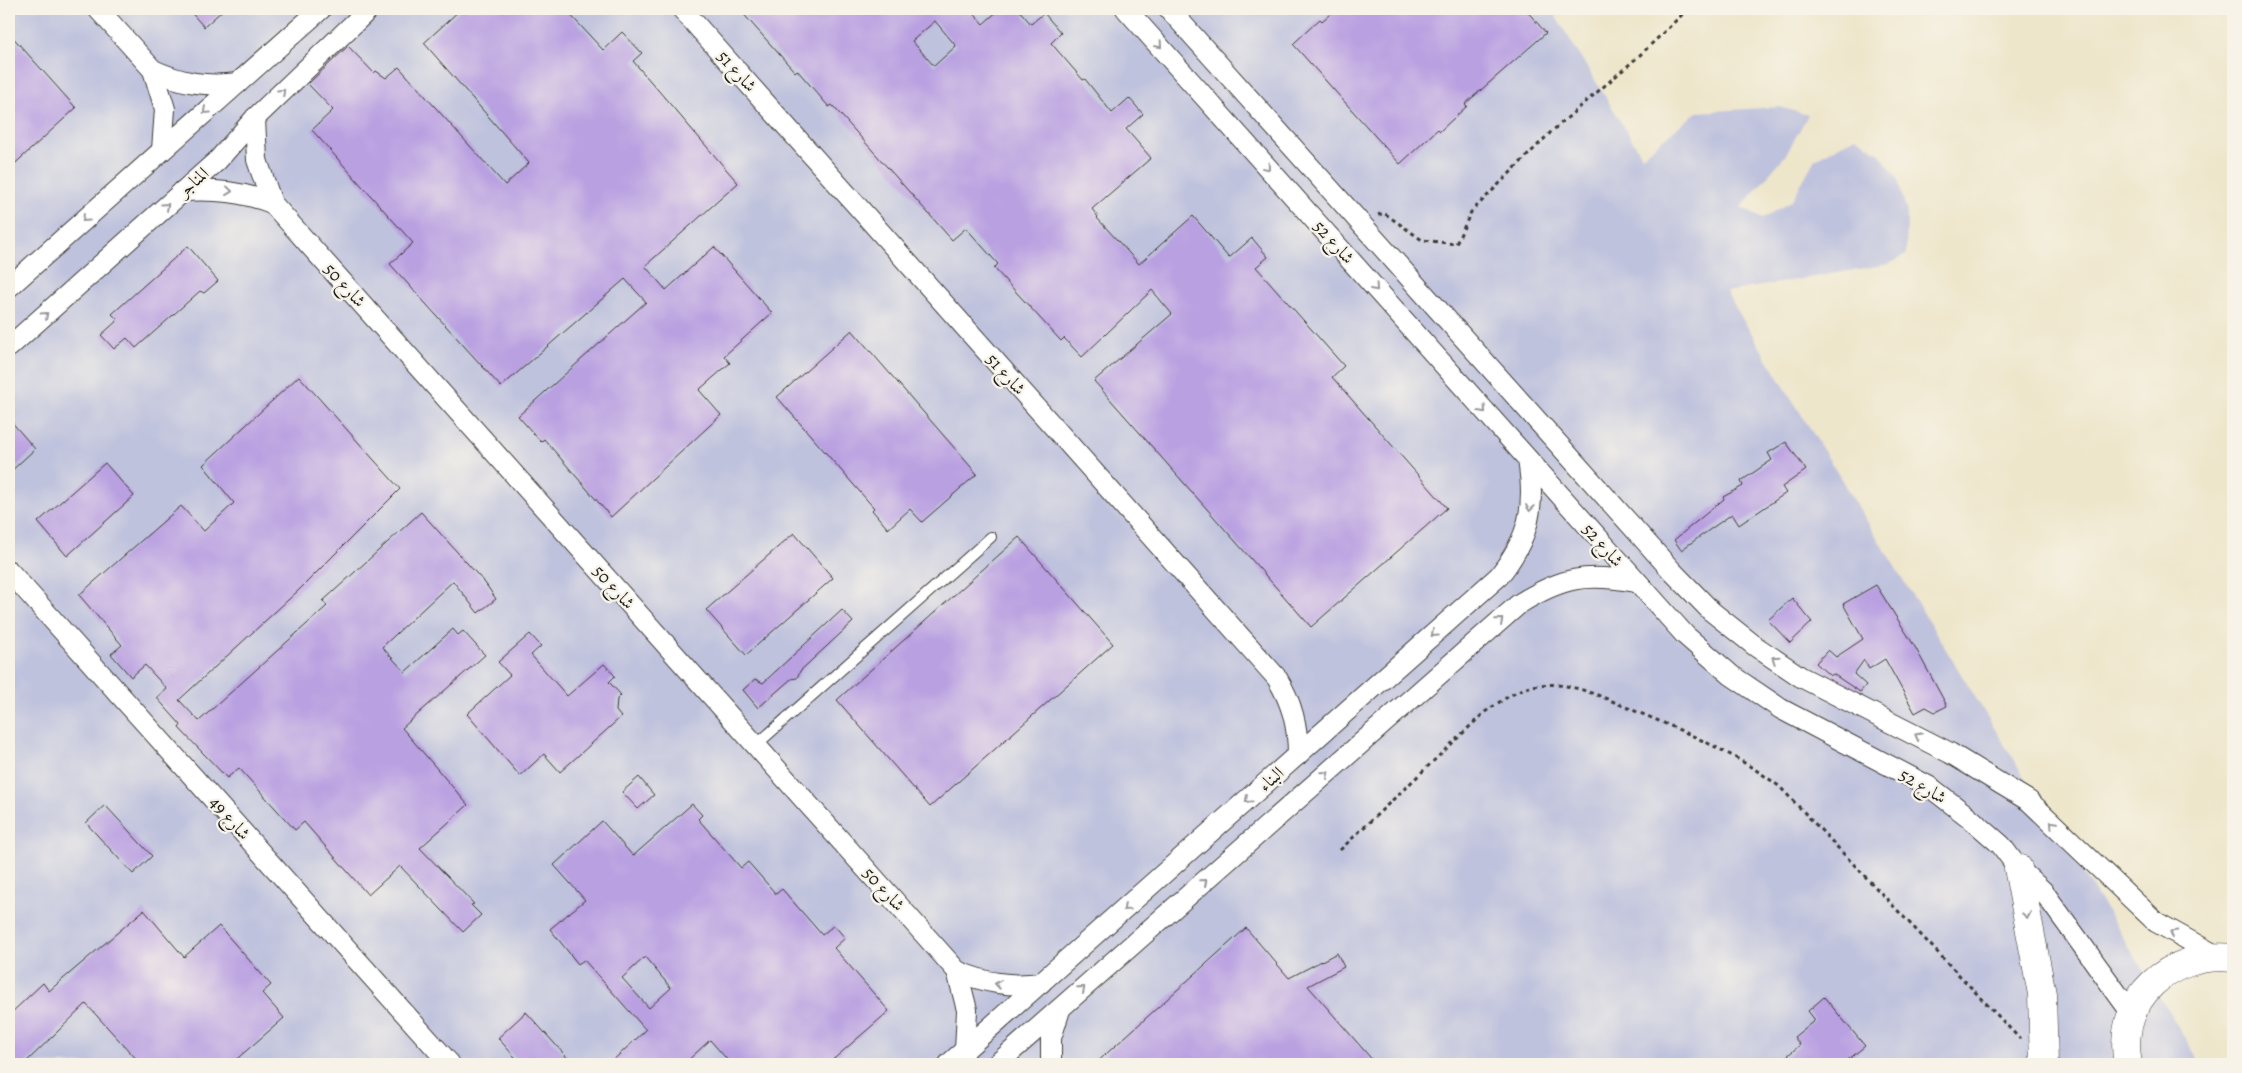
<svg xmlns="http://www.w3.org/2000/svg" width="2242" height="1073" viewBox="0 0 2242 1073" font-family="Alegreya,Amiri,serif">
	<rect width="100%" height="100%" fill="#f7f3e8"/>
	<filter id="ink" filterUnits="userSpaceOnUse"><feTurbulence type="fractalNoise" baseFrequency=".02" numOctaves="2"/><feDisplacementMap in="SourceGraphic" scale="10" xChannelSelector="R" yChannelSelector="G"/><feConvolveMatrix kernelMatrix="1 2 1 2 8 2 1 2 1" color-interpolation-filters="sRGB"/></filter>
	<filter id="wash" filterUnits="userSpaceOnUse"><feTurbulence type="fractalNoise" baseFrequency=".0096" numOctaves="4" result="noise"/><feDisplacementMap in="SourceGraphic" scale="20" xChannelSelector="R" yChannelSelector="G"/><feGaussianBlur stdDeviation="1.12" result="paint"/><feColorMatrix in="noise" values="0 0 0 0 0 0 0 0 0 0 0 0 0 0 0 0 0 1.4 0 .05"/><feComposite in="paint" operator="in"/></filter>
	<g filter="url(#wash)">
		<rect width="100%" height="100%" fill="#eee6cb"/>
		<path fill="#bfc2dd" d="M9 9H1551L1642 156 1697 112 1780 107 1808 115 1785 156 1741 207 1763 218 1791 202 1815 159 1856 137 1879 153 1897 177 1907 213 1906 255 1889 264 1726 292 2201 1064H9Z"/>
		<g id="blocks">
			<g fill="#b9a0e1" fill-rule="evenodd">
				<path d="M188 9H224L204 27Z"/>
				<path d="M461 9H565L603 50 622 32 642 53 633 61 738 183 645 266 666 290 714 247 772 313 724 356 730 363 699 390 721 415 611 517 544 439 541 442 518 416 646 302 625 279 501 387 390 264 413 243 312 130 333 110 308 84 348 46 374 73 376 71 386 78 399 67 505 185 529 163 424 43Z"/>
				<path d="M739 9H970L983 24 1000 9H1018L1031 24 1044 13 1061 33 1051 43 1083 80 1085 79 1112 113 1129 98 1143 114 1126 129 1151 158 1092 209 1098 217 1097 218 1139 264 1193 216 1229 258 1252 238 1268 257 1256 267 1344 366 1332 377 1447 508 1311 627 1094 381 1172 314 1152 290 1082 357 1064 338 1061 341 994 268 998 264 966 228 952 240 832 105 829 107 797 70 795 72ZM935 21 956 46 934 66 912 41Z"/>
				<path d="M1336 9H1525L1546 33 1465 104 1467 106 1440 131 1438 129 1400 164 1293 44 1320 19 1322 21Z"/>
				<path d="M9 33 76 108 9 169Z"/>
				<path d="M188 246 218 281 204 293 200 291 136 348 127 338 114 349 101 335 118 320 112 314Z"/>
				<path d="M852 330 977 474 922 522 910 509 888 529 872 510 874 508 777 397Z"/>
				<path d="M299 376 400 489 300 589 179 700 199 721 327 606 323 601 421 512 485 583 496 599 478 613 453 581 382 647 405 672 453 629 458 635 463 631 485 655 402 728 468 805 420 848 474 904 471 905 481 915 463 932 400 866 368 895 304 822 295 830 239 768 227 778 179 728 181 725 157 698 167 689 145 665 131 677 111 654 122 645 79 595 181 506 204 531 234 503 203 465Z"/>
				<path d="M9 419 35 449 9 473Z"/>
				<path d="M1786 442 1806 470 1782 487 1786 493 1739 525 1732 514 1681 550 1674 540 1724 499 1723 497 1743 486 1741 481 1772 460 1768 453Z"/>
				<path d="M105 463 134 496 67 556 38 522Z"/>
				<path d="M794 533 833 578 746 655 706 610Z"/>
				<path d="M1019 537 1113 644 930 807 837 700Z"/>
				<path d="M1876 585 1915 647 1947 706 1935 712 1926 707 1915 713 1885 659 1869 669 1864 660 1854 674 1866 685 1860 692 1833 674 1830 676 1816 663 1828 650 1836 657 1863 639 1843 604Z"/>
				<path d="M1792 598 1812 622 1790 643 1768 620Z"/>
				<path d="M842 610 853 622 800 671 797 678 791 679 758 708 743 690 755 679 763 683Z"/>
				<path d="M530 634 541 646 531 655 567 696 604 664 615 676 609 682 621 695 617 699 616 711 621 717 560 772 544 754 520 776 467 714 510 675 498 662Z"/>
				<path d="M639 777 654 795 638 809 622 792Z"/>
				<path d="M692 804 702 815 698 819 741 868 748 862 776 894 782 889 822 935 834 925 845 938 834 948 889 1011 828 1064H731L710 1040 684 1064H609L646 1030 584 960 578 964 550 929 585 900 554 865 602 821 633 856ZM645 957 671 988 649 1008 622 978Z"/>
				<path d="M105 805 152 856 133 874 86 823Z"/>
				<path d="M144 910 184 957 219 926 271 985 262 993 284 1018 231 1064H141L86 1004 24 1064H9V1015L43 983 49 991Z"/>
				<path d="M1246 928 1289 978 1337 953 1344 967 1308 986 1376 1064H1095Z"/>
				<path d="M1824 997 1865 1046 1843 1064H1794L1787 1056 1800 1045 1794 1037 1815 1020 1808 1011Z"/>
				<path d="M526 1012 573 1064H521L498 1038Z"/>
			</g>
		</g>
	</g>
	<g filter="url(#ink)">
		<use href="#blocks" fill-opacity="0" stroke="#3c3a36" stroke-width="1"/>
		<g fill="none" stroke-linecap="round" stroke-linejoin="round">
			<g stroke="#3c3a36" stroke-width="12">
				<path id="lane" d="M755 746 991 537"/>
			</g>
			<g stroke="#3c3a36" stroke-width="22">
				<g id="street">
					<path d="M98 9 153 70 165 109 162 150"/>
					<path d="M682 9 1277 678C1292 703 1298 726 1298 755"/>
					<path d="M1126 9 1685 635 1731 675 1781 709 1930 787 1970 818 2001 845 2018 868 2043 891 2132 1014"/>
					<path d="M1169 9 1672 571 1711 611 1755 646 1801 677 1950 753 2029 801 2156 922 2217 956"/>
					<path d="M153 70C182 83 206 87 238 83"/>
					<path d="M255 118 257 160 272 203 957 971 967 1010 965 1051"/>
					<path d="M183 191C216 189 242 192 272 203"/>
					<path d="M9 287 321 9"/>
					<path d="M9 347 218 160 255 118 369 9"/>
					<path d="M9 571 450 1064"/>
					<path d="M957 971C985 983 1010 987 1041 983"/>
					<path d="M949 1064 1499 576C1529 538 1536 508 1528 460"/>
					<path d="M997 1064 1519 604C1562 577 1586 573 1636 582"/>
					<path d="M1051 1064V1038L1060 1010"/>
				</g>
			</g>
			<g stroke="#3c3a36" stroke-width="29">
				<g id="secondary">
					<path d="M2018 868 2042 994 2044 1064"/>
					<path d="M2128 1064C2115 998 2171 951 2233 958"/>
				</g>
			</g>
			<g stroke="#3c3a36" stroke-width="3" stroke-dasharray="4 4" stroke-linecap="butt">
				<path d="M1378 215 1384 213 1422 240 1456 244 1471 212 1551 132 1639 56 1688 9"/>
				<path d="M1340 850 1485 712C1501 701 1518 688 1539 685 1574 681 1608 700 1640 713 1690 734 1737 754 1780 787L2020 1039"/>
			</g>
			<use href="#lane" stroke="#fff" stroke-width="10"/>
			<use href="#street" stroke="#fff" stroke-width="20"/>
			<use href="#secondary" stroke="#fff" stroke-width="28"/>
		</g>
		<defs><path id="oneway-chevron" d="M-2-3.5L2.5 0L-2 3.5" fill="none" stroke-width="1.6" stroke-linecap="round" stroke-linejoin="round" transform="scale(1.25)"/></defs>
		<g stroke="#999">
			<use href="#oneway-chevron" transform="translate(1159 45) rotate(48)"/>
			<use href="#oneway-chevron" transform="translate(282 92) rotate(-44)"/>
			<use href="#oneway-chevron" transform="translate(206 111) rotate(138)"/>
			<use href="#oneway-chevron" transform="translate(1267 167) rotate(48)"/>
			<use href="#oneway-chevron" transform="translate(229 191) rotate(6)"/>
			<use href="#oneway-chevron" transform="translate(166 206) rotate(-42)"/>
			<use href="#oneway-chevron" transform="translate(85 219) rotate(138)"/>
			<use href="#oneway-chevron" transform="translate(1375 288) rotate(48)"/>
			<use href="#oneway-chevron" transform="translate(45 315) rotate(-42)"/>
			<use href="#oneway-chevron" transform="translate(1483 410) rotate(48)"/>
			<use href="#oneway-chevron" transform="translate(1530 508) rotate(97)"/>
			<use href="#oneway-chevron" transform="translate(1500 621) rotate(-41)"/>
			<use href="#oneway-chevron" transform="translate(1434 634) rotate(138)"/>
			<use href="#oneway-chevron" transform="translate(1775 659) rotate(-147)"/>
			<use href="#oneway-chevron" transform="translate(1918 736) rotate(-152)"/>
			<use href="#oneway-chevron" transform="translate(1326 774) rotate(-41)"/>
			<use href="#oneway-chevron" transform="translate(1248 800) rotate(138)"/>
			<use href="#oneway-chevron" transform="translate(2053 824) rotate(-133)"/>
			<use href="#oneway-chevron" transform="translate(1204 882) rotate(-41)"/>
			<use href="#oneway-chevron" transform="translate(1126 908) rotate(138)"/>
			<use href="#oneway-chevron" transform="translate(2027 915) rotate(79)"/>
			<use href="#oneway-chevron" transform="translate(2173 933) rotate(-149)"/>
			<use href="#oneway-chevron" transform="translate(998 984) rotate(-171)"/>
			<use href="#oneway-chevron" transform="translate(1082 989) rotate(-41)"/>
		</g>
	</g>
	<g text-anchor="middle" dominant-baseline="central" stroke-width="4.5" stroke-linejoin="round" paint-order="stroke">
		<g font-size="18" fill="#1c1c1c" stroke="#f7f3e8">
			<text transform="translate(737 71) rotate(48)">شارع 51</text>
			<text transform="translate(193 182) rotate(-42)">المناجر</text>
			<text transform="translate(1334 242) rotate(48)">شارع 52</text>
			<text transform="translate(345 285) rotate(48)">شارع 50</text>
			<text transform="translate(1006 374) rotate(48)">شارع 51</text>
			<text transform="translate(1603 545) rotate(48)">شارع 52</text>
			<text transform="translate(614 587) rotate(48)">شارع 50</text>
			<text transform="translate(1271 779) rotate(-42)">البناء</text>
			<text transform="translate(1923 786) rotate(31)">شارع 52</text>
			<text transform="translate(230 818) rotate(48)">شارع 49</text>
			<text transform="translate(884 889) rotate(48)">شارع 50</text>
		</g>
	</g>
	<rect width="2242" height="1073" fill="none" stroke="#f7f3e8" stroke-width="30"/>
</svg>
